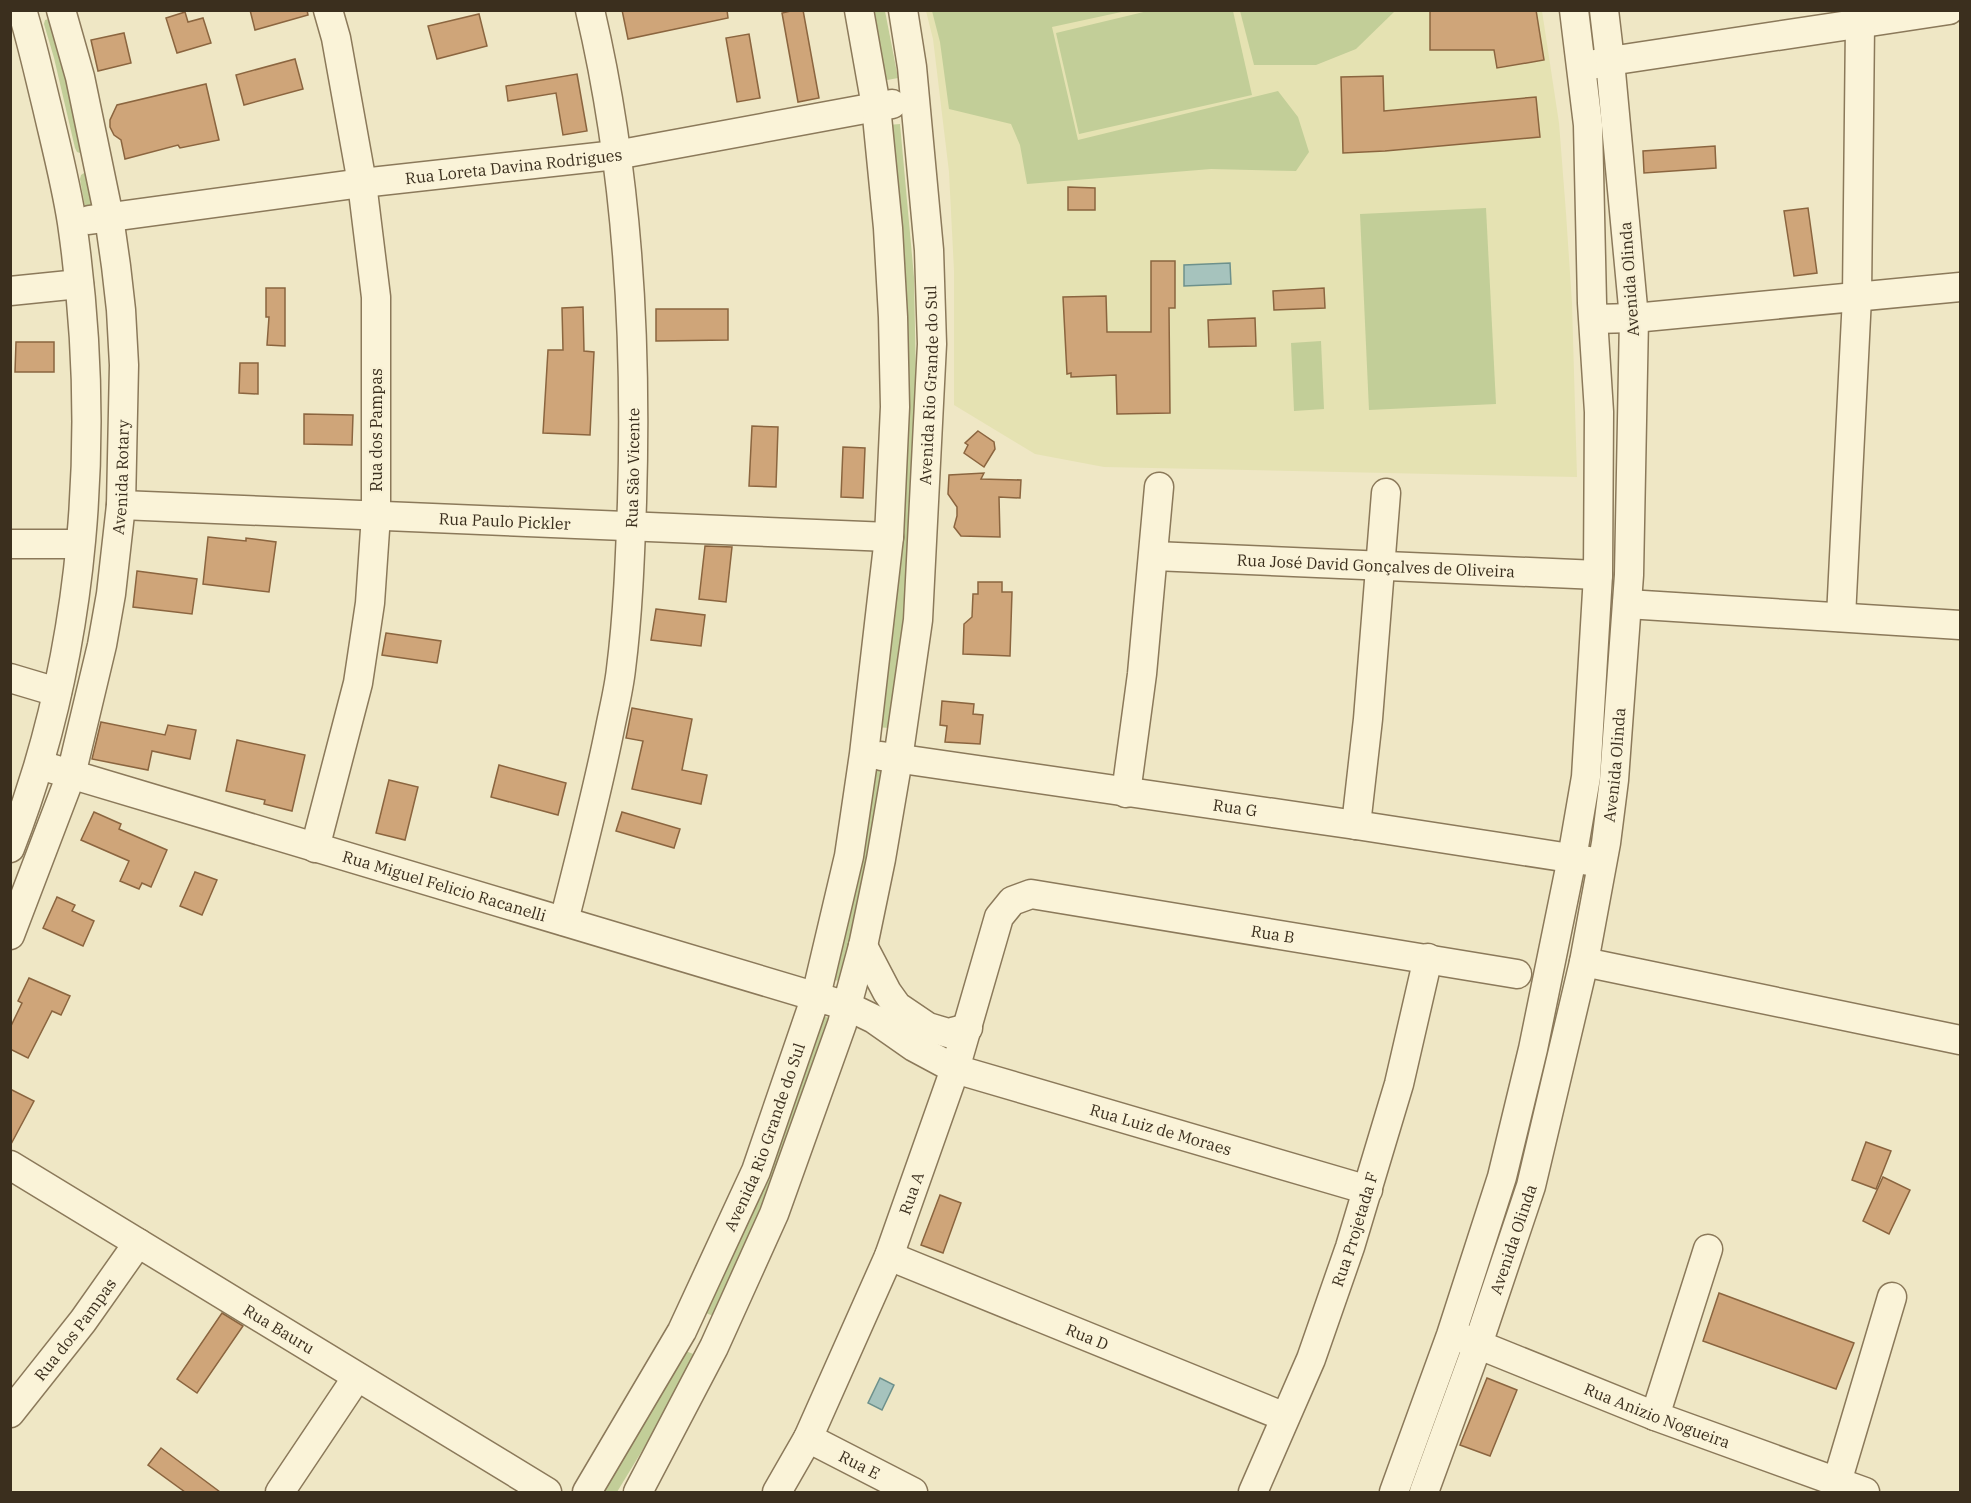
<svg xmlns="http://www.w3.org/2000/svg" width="1971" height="1503" viewBox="0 0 1971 1503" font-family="'IBM Plex Serif',serif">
	<rect width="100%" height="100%" fill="#efe7c5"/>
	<path fill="#e5e2b2" d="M926 11H1542L1559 123 1566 213 1572 303 1577 477 1104 467 1035 454 954 405V271L949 172 933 39Z"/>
	<g fill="#c2ce98">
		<path d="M1152 10 1233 11 1252 95 1079 134 1056 33Z"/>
		<path d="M869 11H885L898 78 882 81Z"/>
		<path d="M932 11H1126L1052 27 1078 140 1278 91 1298 117 1309 152 1296 171 1211 169 1027 184 1020 145 1011 124 949 109 940 42Z"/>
		<path d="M1240 11V10L1395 11 1356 49 1316 65H1254Z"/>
		<path d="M49 19 53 20 83 152 80 153 77 152 75 148 54 58 44 24 45 20Z"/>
		<path d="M900 124 914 277 916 382 908 588 889 728 876 727 888 125Z"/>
		<path d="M84 173 89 174 95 208 85 207 80 179 81 175Z"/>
		<path d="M1486 208 1496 404 1369 410 1360 214Z"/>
		<path d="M1321 341 1324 409 1294 411 1291 343Z"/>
		<path d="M874 766 886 768 863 884 839 981 827 978Z"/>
		<path d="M819 1015 832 1019 803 1110 718 1318 706 1313Z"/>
		<path d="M683 1350 696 1355 662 1418 617 1492H599Z"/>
	</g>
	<g fill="#a6c3bd" stroke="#6d918c" stroke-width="1.5">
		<path d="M1230 263 1231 284 1184 286V265Z"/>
		<path d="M880 1378 894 1385 882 1410 868 1403Z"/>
	</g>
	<g fill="#cfa579" stroke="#8b653f" stroke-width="1.5">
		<path d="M250 10H307L308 15 255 30Z"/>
		<path d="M622 10H727L728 18 628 39Z"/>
		<path d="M795 10H803L819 98 798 102 782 13Z"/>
		<path d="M1430 10H1536L1544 60 1497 68 1494 50H1430Z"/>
		<path d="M185 12 188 22 203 18 211 43 177 53 166 18Z"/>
		<path d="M479 14 487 46 437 59 428 26Z"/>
		<path d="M124 33 131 63 98 71 91 40Z"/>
		<path d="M749 34 760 98 737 102 726 38Z"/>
		<path d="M295 59 303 89 244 105 236 75Z"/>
		<path d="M577 74 587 131 563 135 556 93 508 101 506 86Z"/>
		<path d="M1383 76 1384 111 1536 97 1540 137 1385 151 1343 153 1341 77Z"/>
		<path d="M206 84 219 140 180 148 178 145 125 159 121 140 114 135 110 127V120L117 105Z"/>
		<path d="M1715 146 1716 168 1644 173 1643 151Z"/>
		<path d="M1068 187 1095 188V210H1068Z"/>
		<path d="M1808 208 1817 273 1794 276 1784 211Z"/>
		<path d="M1151 261H1175V308H1169L1170 413 1117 414 1116 375 1071 377V373L1067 374 1063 297 1106 296 1107 332H1151Z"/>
		<path d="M266 288H285V346L267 345 269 317H266Z"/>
		<path d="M1324 288 1325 308 1274 310 1273 291Z"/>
		<path d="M583 307 584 351 594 352 590 435 543 433 548 350H563L562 308Z"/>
		<path d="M656 309H728V340L656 341Z"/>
		<path d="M1255 318 1256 346 1209 347 1208 320Z"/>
		<path d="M16 342H54V372H15Z"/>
		<path d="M240 363H258V394L239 393Z"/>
		<path d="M304 414 353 415 352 445 304 444Z"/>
		<path d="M752 426 778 427 776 487 749 486Z"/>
		<path d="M978 431 994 442 995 449 984 467 964 453 968 445 965 443Z"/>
		<path d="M843 447 865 448 863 498 841 497Z"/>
		<path d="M984 473 981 479 1021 480 1020 498 999 497 1000 537 961 536 954 527 957 516V507L948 494 949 475Z"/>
		<path d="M208 537 246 541V538L276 542 269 592 203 584Z"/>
		<path d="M705 546 732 547 726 602 699 599Z"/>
		<path d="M137 571 197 579 192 614 133 607Z"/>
		<path d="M978 582H1002V592H1012L1010 656 963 654 964 624 972 617 973 594H978Z"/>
		<path d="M656 609 705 615 701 646 651 640Z"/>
		<path d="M386 633 441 641 437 663 382 655Z"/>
		<path d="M942 701 974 704 973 714 983 715 980 744 945 742 947 726 940 725Z"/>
		<path d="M632 708 692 719 682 770 707 775 701 804 632 789 643 741 626 738Z"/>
		<path d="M101 722 165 735 168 725 196 730 190 759 152 751 148 770 92 759Z"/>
		<path d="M237 740 305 755 292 811 264 804 265 800 226 791Z"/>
		<path d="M499 765 566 783 558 815 491 797Z"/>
		<path d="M389 780 418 787 405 840 376 833Z"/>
		<path d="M94 812 121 824 119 829 167 850 151 887 142 883 139 889 120 881 129 861 81 840Z"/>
		<path d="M622 812 680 829 674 848 616 831Z"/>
		<path d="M195 872 217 880 202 915 180 906Z"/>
		<path d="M57 897 75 905 72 911 94 921 83 946 43 928Z"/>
		<path d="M29 978 70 996 61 1015 52 1011 28 1058 10 1049V1028L22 1003 18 1001Z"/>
		<path d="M10 1089 34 1101 10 1146Z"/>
		<path d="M1866 1142 1891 1151 1876 1189 1852 1180Z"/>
		<path d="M1883 1177 1910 1190 1889 1234 1863 1221Z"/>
		<path d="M940 1195 961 1203 943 1253 921 1245Z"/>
		<path d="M1719 1293 1854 1343 1836 1389 1703 1341Z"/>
		<path d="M222 1313 243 1326 197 1393 177 1379Z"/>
		<path d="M1487 1378 1517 1390 1490 1456 1460 1445Z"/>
		<path d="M161 1448 220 1492H185L148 1465Z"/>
	</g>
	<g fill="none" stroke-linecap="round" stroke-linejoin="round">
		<g stroke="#8b795a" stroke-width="31">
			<g id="minor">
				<path d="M1591 65 1610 61 1949 10"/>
				<path id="s1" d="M89 220 362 183 616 155 892 104"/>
				<path d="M10 291 79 284"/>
				<path d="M1594 319 1634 318 1960 287"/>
				<path id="s2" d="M121 505 889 537"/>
				<path d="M10 544H80"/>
				<path id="s3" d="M1154 556 1598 575"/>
				<path d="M1627 604 1960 625"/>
				<path d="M1841 617 1857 297 1860 24"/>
				<path d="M10 678 57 692"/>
				<path id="s4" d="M881 756 1356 825 1589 861"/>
				<path id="s5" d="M40 765 847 1006 874 1019 914 1047 955 1069 1368 1190"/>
				<path d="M1126 793 1142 674 1159 487"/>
				<path d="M1356 825 1368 719 1386 493"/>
				<path d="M10 848C87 651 102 431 72 223 66 184 56 146 47 107 39 75 32 42 22 10"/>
				<path d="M315 848 358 683 370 603 376 515V297L362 183 336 38 328 10"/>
				<path id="s6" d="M564 921C580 857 597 793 610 728 614 708 619 688 621 669 628 614 630 558 632 502 637 337 628 172 590 10"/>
				<path id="s7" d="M10 935 71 775 102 645 111 594 121 505 124 365 121 310 116 266 109 217 80 77 61 10"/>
				<path d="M863 946 887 992 897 1006 928 1027 948 1033 968 1028"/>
				<path d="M1584 962 1960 1040"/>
				<path id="s8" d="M10 1165 547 1492"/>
				<path id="s9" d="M889 1256 1285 1417"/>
				<path id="s10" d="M1462 1338 1655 1416 1865 1492"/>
				<path id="s11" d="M10 1413 83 1321 138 1243"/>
				<path d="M1655 1416 1708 1249"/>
				<path id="s12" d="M808 1438 913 1492"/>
				<path d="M1837 1482 1892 1297"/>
				<path d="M280 1492 357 1377"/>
				<path id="s13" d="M587 1492 682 1331 756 1171 816 996 849 856 864 754 889 537 895 407 893 317 888 228 876 106 859 10"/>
				<path id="s14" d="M638 1492 714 1347 774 1214 842 1024 863 946 881 859 898 759 918 620 932 344 929 250 912 67 903 10"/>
				<path id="s15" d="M777 1492 808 1438 889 1256 955 1069 999 917 1012 901 1031 894 1517 974"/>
				<path id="s16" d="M1253 1492 1311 1359 1350 1247 1399 1084 1428 958"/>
				<path d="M1394 1492 1451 1335 1502 1177 1533 1049 1572 858 1586 777 1598 575 1599 412 1592 303 1588 125 1574 10"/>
				<path id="s17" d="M1424 1492 1478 1344 1531 1186 1584 962 1606 843 1614 780 1629 575 1634 318 1610 61 1604 10"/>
			</g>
		</g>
		<use href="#minor" stroke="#faf3d8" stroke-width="28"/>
	</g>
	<g text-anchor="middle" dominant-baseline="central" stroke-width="4.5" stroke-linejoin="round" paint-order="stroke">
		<g font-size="16" fill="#3b2f1e" stroke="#f7f0d4">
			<text stroke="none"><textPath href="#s1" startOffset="428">Rua Loreta Davina Rodrigues</textPath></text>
			<text transform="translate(1629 279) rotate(-94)">Avenida Olinda</text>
			<text stroke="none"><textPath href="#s14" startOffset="1158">Avenida Rio Grande do Sul</textPath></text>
			<text transform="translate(376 430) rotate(-90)">Rua dos Pampas</text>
			<text stroke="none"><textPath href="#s6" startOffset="460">Rua São Vicente</textPath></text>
			<text stroke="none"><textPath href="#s7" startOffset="474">Avenida Rotary</textPath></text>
			<text stroke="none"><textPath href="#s2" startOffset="384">Rua Paulo Pickler</textPath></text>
			<text stroke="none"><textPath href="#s3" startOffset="222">Rua José David Gonçalves de Oliveira</textPath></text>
			<text stroke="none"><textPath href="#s17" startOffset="754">Avenida Olinda</textPath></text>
			<text stroke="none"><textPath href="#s4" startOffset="358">Rua G</textPath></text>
			<text stroke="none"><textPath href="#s5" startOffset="422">Rua Miguel Felicio Racanelli</textPath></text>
			<text stroke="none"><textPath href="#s15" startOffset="904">Rua B</textPath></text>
			<text stroke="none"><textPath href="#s5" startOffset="1182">Rua Luiz de Moraes</textPath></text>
			<text stroke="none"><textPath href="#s13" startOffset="398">Avenida Rio Grande do Sul</textPath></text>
			<text stroke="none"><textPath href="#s15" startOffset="328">Rua A</textPath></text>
			<text stroke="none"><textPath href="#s16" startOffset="282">Rua Projetada F</textPath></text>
			<text stroke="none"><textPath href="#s17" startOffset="268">Avenida Olinda</textPath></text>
			<text stroke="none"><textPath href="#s11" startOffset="106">Rua dos Pampas</textPath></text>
			<text stroke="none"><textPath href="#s8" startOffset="315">Rua Bauru</textPath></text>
			<text stroke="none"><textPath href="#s9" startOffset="214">Rua D</textPath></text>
			<text stroke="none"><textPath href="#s10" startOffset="210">Rua Anizio Nogueira</textPath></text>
			<text stroke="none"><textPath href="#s12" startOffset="58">Rua E</textPath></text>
		</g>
	</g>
	<rect width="1971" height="1503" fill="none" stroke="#3b2f1e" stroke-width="24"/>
</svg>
